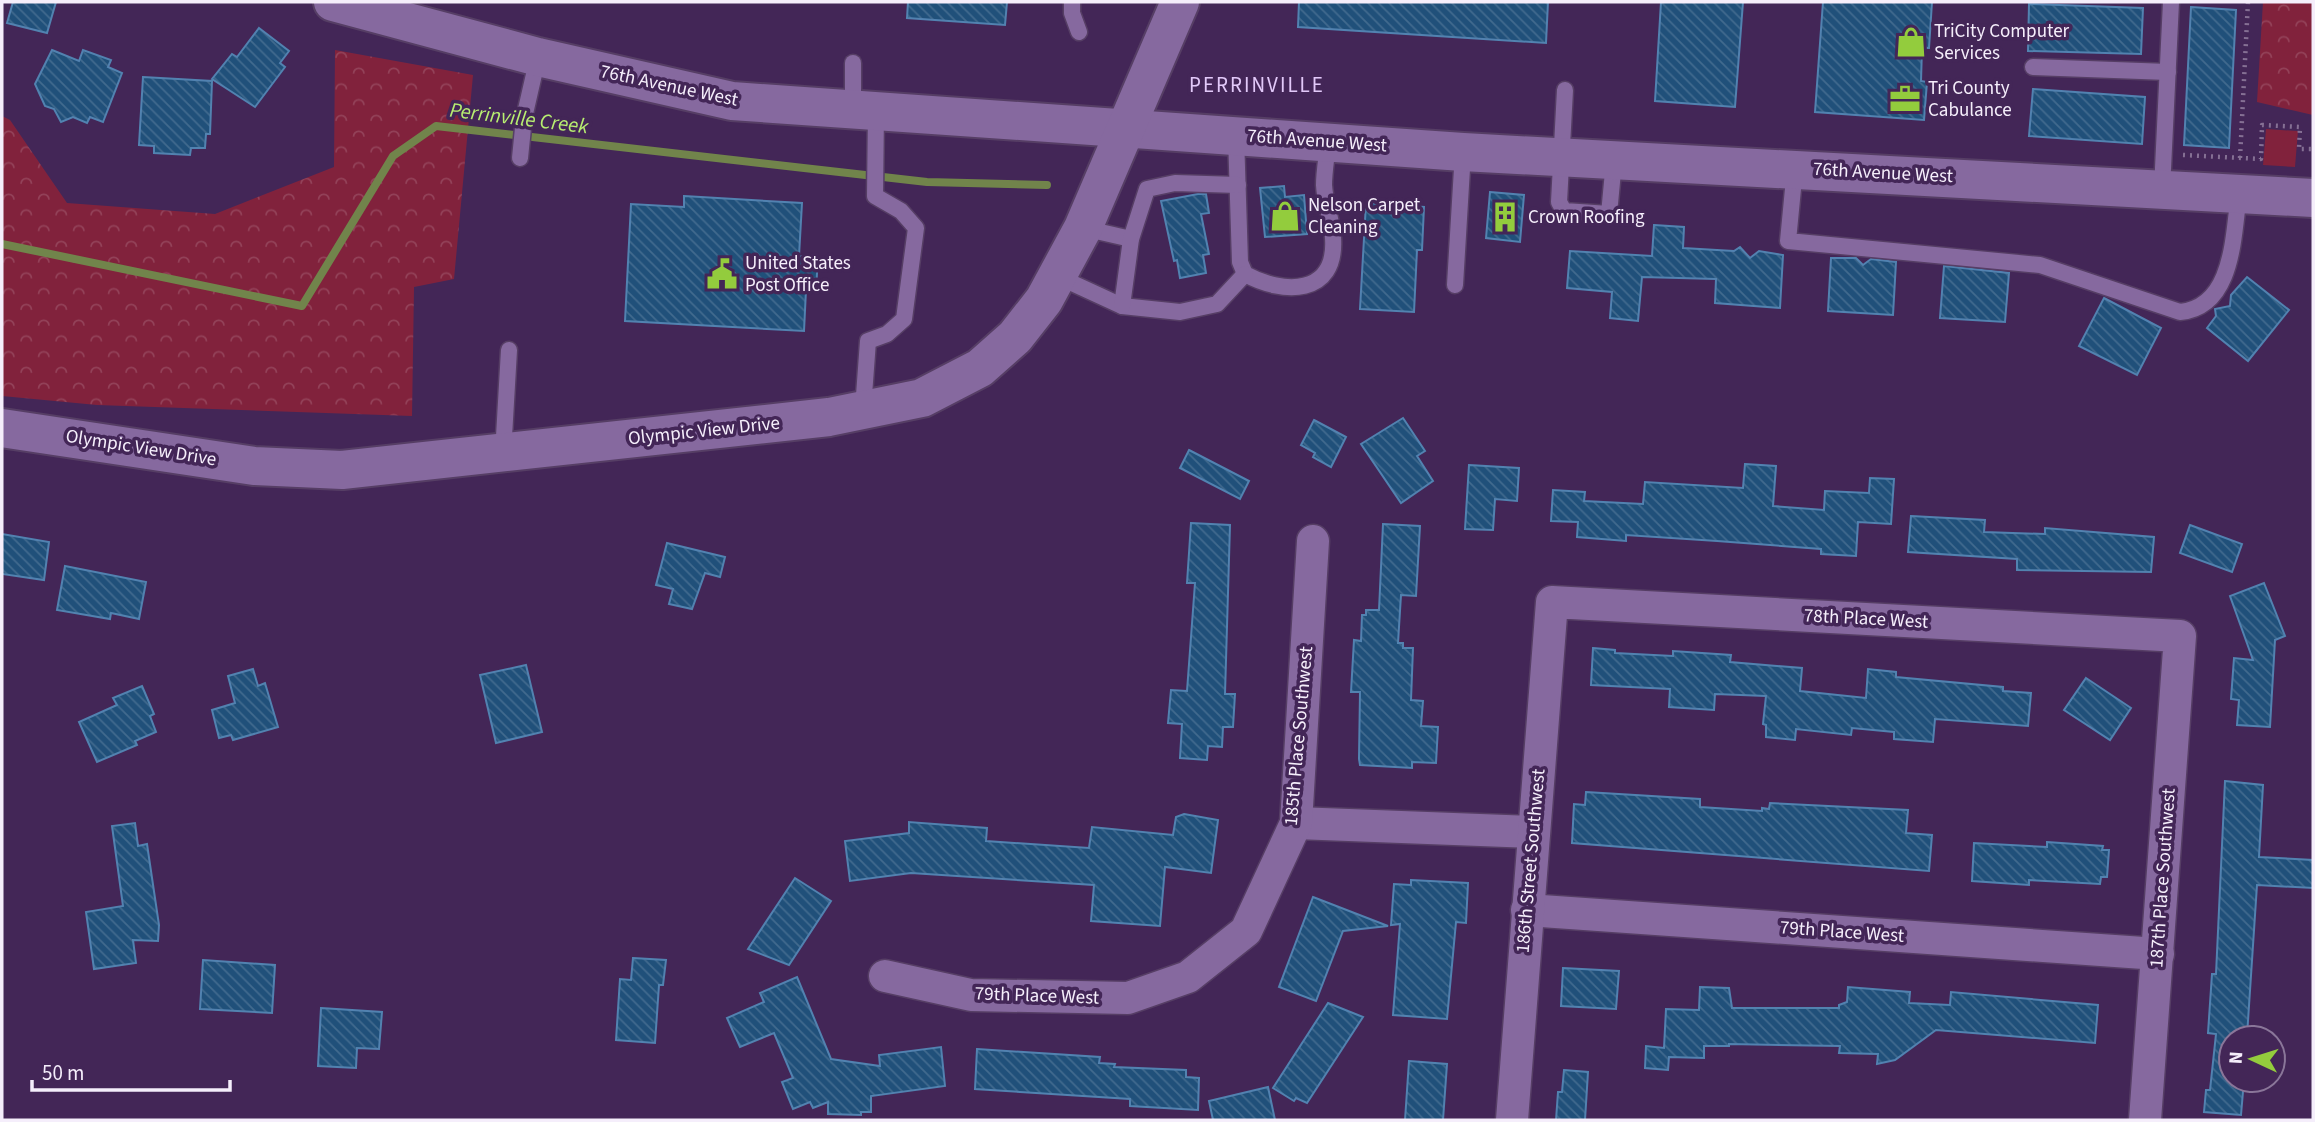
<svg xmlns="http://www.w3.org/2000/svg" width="2315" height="1122" viewBox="0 0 2315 1122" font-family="'Source Sans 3',sans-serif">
	<defs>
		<pattern id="forest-crowns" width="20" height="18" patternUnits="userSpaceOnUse" patternTransform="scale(1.75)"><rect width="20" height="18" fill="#81223c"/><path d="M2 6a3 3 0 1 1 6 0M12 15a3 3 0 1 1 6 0" fill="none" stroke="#934259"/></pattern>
		<pattern id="building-back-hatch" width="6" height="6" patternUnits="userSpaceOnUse" patternTransform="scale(1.75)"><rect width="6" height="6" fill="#20507a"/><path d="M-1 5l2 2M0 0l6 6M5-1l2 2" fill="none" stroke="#416a8e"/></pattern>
	</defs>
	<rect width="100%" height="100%" fill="#432657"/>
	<g fill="url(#forest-crowns)">
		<path d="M2263 2H2313V115L2257 102Z"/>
		<path d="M335 50 473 75 454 279 414 287 412 416 97 405 2 396V116L10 120 67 203 215 214 334 167Z"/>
	</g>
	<path fill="#81223c" d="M2266 129 2298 131 2295 167 2263 165Z"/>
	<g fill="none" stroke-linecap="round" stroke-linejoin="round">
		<path stroke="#71844b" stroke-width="8" d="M2 244 302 306 393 156 436 126 927 182 1047 185"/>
	</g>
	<g fill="url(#building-back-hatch)" stroke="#5282b0" stroke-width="2">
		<path d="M13 2H56L47 33 7 23Z"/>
		<path d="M908 2H1007L1005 25 907 18Z"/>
		<path d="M1299 2H1548L1546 43 1298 27Z"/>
		<path d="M1661 2H1743L1735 107 1655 101Z"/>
		<path d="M1823 2H1932L1929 48H1922L1921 81 1927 82 1924 120 1815 112Z"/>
		<path d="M2029 4 2143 8 2141 54 2028 51Z"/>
		<path d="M2191 7 2236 10 2229 148 2184 145Z"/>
		<path d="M259 28 289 51 280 63 285 67 255 107 212 79 232 54 237 57Z"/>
		<path d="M52 50 79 61 83 50 111 60 108 67 122 73 103 122 90 117 87 123 73 117 61 122 54 109 45 106 35 84Z"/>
		<path d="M143 77 212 81 210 134H206L205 148H191L190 155 154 153V146L139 145Z"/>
		<path d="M2033 89 2145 97 2142 144 2029 136Z"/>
		<path d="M1284 186 1285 197 1304 195 1307 234 1265 237 1260 188Z"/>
		<path d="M1490 192 1524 195 1520 242 1486 238Z"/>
		<path d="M1198 194H1206L1209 213 1201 214 1209 254 1203 255 1206 273 1180 278 1177 260 1174 261 1161 201Z"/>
		<path d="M684 196 802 203 799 256 818 257 816 290H806L804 331 625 321 631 204 684 207Z"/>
		<path d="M1366 203 1424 207 1422 250H1417L1414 312 1360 309Z"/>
		<path d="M1654 225 1684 227 1683 248 1734 251 1740 247 1750 258 1759 251 1783 255 1780 308 1715 303 1716 279 1642 277 1638 321 1610 318 1612 292 1567 288 1570 251 1652 256Z"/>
		<path d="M1831 258H1856L1863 265 1871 259 1896 262 1893 315 1828 311Z"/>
		<path d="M1944 266 2009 273 2005 322 1940 318Z"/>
		<path d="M2247 277 2289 310 2248 361 2207 328 2216 316 2215 309 2230 306 2231 295Z"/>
		<path d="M2104 298 2161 328 2137 375 2079 346Z"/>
		<path d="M1403 418 1425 451 1417 456 1433 481 1401 503 1361 444Z"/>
		<path d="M1314 420 1346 437 1331 467 1313 457 1315 453 1301 445Z"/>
		<path d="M1189 450 1249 481 1240 499 1180 468Z"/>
		<path d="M1745 464 1776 466 1773 506 1824 510 1825 491 1869 493 1870 478 1894 479 1891 524 1858 522 1856 556 1821 554V549L1717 541 1626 535V541L1577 537 1578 522 1551 521 1553 490 1585 492 1584 501 1643 504 1645 482 1743 488Z"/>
		<path d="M1469 465 1519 468 1517 501 1495 499 1493 530 1465 529Z"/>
		<path d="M1911 516 1985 520 1984 532 2045 534V528L2154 537 2151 572 2017 570V559L1908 552Z"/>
		<path d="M1191 523 1230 525 1225 694H1235L1233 727H1223L1222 747 1208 746 1207 760 1180 758 1182 724 1168 723 1171 690 1187 691 1195 583H1187Z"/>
		<path d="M1383 524 1420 526 1416 596 1401 595 1398 643H1403V648H1413L1411 700 1423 701 1421 726 1438 727 1436 763 1412 762V768L1360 765 1359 759 1360 692H1351L1354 640 1361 641 1362 615H1366V610H1379Z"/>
		<path d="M2190 525 2242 544 2232 572 2180 553Z"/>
		<path d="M2 534 49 542 44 580 2 574Z"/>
		<path d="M667 543 725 557 720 577 705 573 692 609 669 604 673 589 656 585Z"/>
		<path d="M65 566 146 582 139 619 111 613 110 619 57 610Z"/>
		<path d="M2264 583 2285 636 2275 640 2270 727 2237 725 2239 700 2231 699 2234 658 2253 660 2230 596Z"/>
		<path d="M1593 648 1615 650V653L1673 656V651L1731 655 1730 662 1802 668 1800 691 1866 698 1868 669 1896 672V677L2003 687V691L2031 693 2028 726 1935 719 1933 742 1894 739V732L1852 728 1851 735 1796 729 1795 740 1766 737V725L1763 724 1766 696 1715 694 1714 710 1669 707 1670 689 1591 685Z"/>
		<path d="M526 665 542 732 496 743 480 675Z"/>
		<path d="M253 669 258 686 265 683 278 727 233 740 231 735 219 738 212 710 235 703 228 676Z"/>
		<path d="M2086 678 2131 708 2110 740 2064 710Z"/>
		<path d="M142 686 154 714 150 716 156 732 135 741 137 745 97 762 79 722 117 705 113 698Z"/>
		<path d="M2225 781 2263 785 2259 857 2313 860V888L2257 885 2247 1036 2231 1035V1080H2244L2241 1115 2204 1112 2206 1090H2210L2216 1034 2208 1033 2212 974H2216Z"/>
		<path d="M1586 792 1700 799V807L1762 811V808L1769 809 1770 803 1908 810 1906 833 1932 835 1929 871 1572 843 1574 804 1585 805Z"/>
		<path d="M1184 814 1218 820 1211 873 1165 867 1160 926 1091 921 1094 885 911 873 850 881 845 841 909 833V822L987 828 986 841 1089 848 1092 827 1173 835 1176 817Z"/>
		<path d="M135 823 138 846 147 844 159 925 158 941 133 940 136 963 94 969 86 912 123 906 112 826Z"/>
		<path d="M2047 842 2103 846 2102 850H2109L2107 877H2101L2100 884 2029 880V885L1972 881 1974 843 2047 847Z"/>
		<path d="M795 878 831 901 789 965 748 949Z"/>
		<path d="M1411 880 1468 883 1466 923 1456 922 1447 1019 1393 1015 1400 924 1391 925 1394 884 1411 885Z"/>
		<path d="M1313 897 1388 926 1343 931 1316 1001 1279 987Z"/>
		<path d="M633 958 666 960 663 985H659L655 1043 616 1040 620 979 631 980Z"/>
		<path d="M203 960 275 965 272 1013 200 1009Z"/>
		<path d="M1563 968 1619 971 1616 1009 1561 1006Z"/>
		<path d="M797 977 831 1059 880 1066 879 1055 941 1047 945 1086 871 1096V1112H861V1115L828 1114V1102L813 1108 810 1102 793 1109 782 1082 793 1078 774 1033 740 1047 727 1018 764 1002 760 993Z"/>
		<path d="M1700 987 1729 988 1732 1008H1839V1005L1847 1002 1848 987 1910 992 1909 1003 1950 1005 1951 992 2098 1005 2095 1043 1936 1030 1895 1060 1877 1064 1878 1054 1839 1053 1840 1046 1729 1044V1046H1704V1058L1669 1057 1668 1070 1645 1068 1646 1046 1664 1048 1666 1009 1699 1010Z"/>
		<path d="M1328 1003 1363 1017 1307 1103 1296 1098 1294 1101 1273 1088Z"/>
		<path d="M321 1008 382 1012 379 1049 357 1048 356 1068 318 1066Z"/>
		<path d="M977 1049 1100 1057 1099 1063 1115 1064 1114 1067 1186 1070V1077L1199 1078 1198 1110 1130 1106V1099L975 1089Z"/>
		<path d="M1409 1061 1447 1064 1443 1120H1405Z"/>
		<path d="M1564 1070 1588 1072 1585 1120H1556L1558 1092H1562Z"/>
		<path d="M1268 1087 1275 1120H1213L1209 1101Z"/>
	</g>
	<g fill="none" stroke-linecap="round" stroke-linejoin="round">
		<g stroke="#563e65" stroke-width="19">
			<g id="lane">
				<path d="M1072 2V13L1079 32"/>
				<path d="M2033 67 2168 72"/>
				<path d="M1565 90 1559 202 1564 211 1609 214 1614 161"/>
				<path d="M853 110V63"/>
				<path d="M1236 136 1240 262 1245 274C1283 295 1337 296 1333 238 1332 220 1325 203 1324 185 1324 171 1327 156 1328 142"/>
				<path d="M520 158 524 118 538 57"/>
				<path d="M1795 168 1788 241 2040 265 2180 312C2234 307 2233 235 2239 194"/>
				<path d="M2162 189 2171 2"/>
				<path d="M1083 228 1131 239"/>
				<path d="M1059 277 1122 306 1180 312 1217 304 1245 274"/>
				<path d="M1455 285 1463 152"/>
				<path d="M1122 306 1131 239 1147 189 1175 183 1238 185"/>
				<path d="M863 409 868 341 887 334 904 319 916 228 901 211 875 196 876 111"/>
				<path d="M503 454 509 350"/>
			</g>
		</g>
		<g stroke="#563e65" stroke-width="35">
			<g id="street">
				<path d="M1296 823 1534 832"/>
				<path d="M1527 910 2158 954"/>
				<path d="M885 976 971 995 1128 998 1188 977 1246 931 1296 823 1313 541"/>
				<path d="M1512 1120 1552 602 2180 636 2145 1120"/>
			</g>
		</g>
		<g stroke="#563e65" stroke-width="42">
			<g id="secondary">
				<path d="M333 2 538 57 732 101 1463 152 2313 198"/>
				<path d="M2 428 254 466 342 470 829 417 922 398 980 368 1015 337 1044 300 1083 228 1180 2"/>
			</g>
		</g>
		<g stroke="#857094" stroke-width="4.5" stroke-dasharray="2 5" stroke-linecap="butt">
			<path d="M2183 155 2261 159 2262 125 2300 127 2299 149H2313"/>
			<path d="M2240 158 2248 2"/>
		</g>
		<use href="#lane" stroke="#86699f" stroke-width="16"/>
		<use href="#street" stroke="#86699f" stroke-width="32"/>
		<use href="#secondary" stroke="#86699f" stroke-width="38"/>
	</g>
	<defs>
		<g id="shop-bare" transform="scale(2.415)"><path d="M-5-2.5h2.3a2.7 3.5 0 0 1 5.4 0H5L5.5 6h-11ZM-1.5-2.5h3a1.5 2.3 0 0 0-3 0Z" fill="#93cc3d" stroke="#432657" stroke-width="2.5" paint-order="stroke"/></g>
		<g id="office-bare" transform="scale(2.415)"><path d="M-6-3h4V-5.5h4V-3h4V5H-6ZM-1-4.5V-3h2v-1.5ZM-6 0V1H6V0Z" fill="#93cc3d" stroke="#432657" stroke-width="2.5" paint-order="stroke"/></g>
		<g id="building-bare" transform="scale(2.415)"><path d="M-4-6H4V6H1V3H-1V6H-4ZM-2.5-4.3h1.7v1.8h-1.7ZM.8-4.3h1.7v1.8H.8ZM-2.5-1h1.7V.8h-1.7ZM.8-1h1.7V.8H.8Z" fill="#93cc3d" stroke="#432657" stroke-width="2.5" paint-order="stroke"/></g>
		<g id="civic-bare" transform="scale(2.415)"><path d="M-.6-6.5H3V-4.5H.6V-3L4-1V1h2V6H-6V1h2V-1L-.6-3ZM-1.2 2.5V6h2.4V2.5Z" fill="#93cc3d" stroke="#432657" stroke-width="2.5" paint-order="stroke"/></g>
	</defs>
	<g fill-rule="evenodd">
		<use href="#shop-bare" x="1911" y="42"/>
		<use href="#office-bare" x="1905" y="99"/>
		<use href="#shop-bare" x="1285" y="216"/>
		<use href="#building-bare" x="1505" y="217"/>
		<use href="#civic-bare" x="722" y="274"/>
	</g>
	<g text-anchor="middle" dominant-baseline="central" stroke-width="7" stroke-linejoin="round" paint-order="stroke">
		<g font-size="19" fill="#f5eefb" stroke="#432657" text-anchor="start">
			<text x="1934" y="31">TriCity Computer<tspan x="1934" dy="22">Services</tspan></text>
			<text x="1928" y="88">Tri County<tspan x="1928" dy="22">Cabulance</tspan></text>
			<text x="1308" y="205">Nelson Carpet<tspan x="1308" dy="22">Cleaning</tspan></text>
			<text x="1528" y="217">Crown Roofing</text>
			<text x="745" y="263">United States<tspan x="745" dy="22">Post Office</tspan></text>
		</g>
		<g font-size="19" fill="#f5eefb" stroke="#432657">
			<text transform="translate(669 86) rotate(12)">76th Avenue West</text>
			<text transform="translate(1317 141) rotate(4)">76th Avenue West</text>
			<text transform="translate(1883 173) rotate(3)">76th Avenue West</text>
			<text transform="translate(704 431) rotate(-6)">Olympic View Drive</text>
			<text transform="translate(141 448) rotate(9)">Olympic View Drive</text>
			<text transform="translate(1866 619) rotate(3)">78th Place West</text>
			<text transform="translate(1299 736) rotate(-85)">185th Place Southwest</text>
			<text transform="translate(1531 861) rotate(-85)">186th Street Southwest</text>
			<text transform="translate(2163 878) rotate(-86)">187th Place Southwest</text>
			<text transform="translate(1842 932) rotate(4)">79th Place West</text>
			<text transform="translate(1037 996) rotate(2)">79th Place West</text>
		</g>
		<g font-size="21" letter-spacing="2" fill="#e2c9f9" stroke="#432657">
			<text x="1257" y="85">PERRINVILLE</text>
		</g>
		<g font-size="21" font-style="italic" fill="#b8ef71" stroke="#432657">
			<text transform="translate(519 118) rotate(7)">Perrinville Creek</text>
		</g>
	</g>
	<rect width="2315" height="1122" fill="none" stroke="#f5eefb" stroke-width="7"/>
	<g transform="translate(2252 1059) rotate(274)"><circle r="33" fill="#432657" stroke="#8a7699" stroke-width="2"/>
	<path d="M0-5L12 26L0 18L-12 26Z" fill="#93cc3d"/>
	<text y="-10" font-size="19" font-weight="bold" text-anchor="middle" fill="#f5eefb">N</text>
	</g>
	<path d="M32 1080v10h198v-10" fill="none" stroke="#f5eefb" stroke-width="3.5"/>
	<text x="42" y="1080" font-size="21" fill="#f5eefb" stroke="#432657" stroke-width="5" paint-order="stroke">50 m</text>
</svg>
